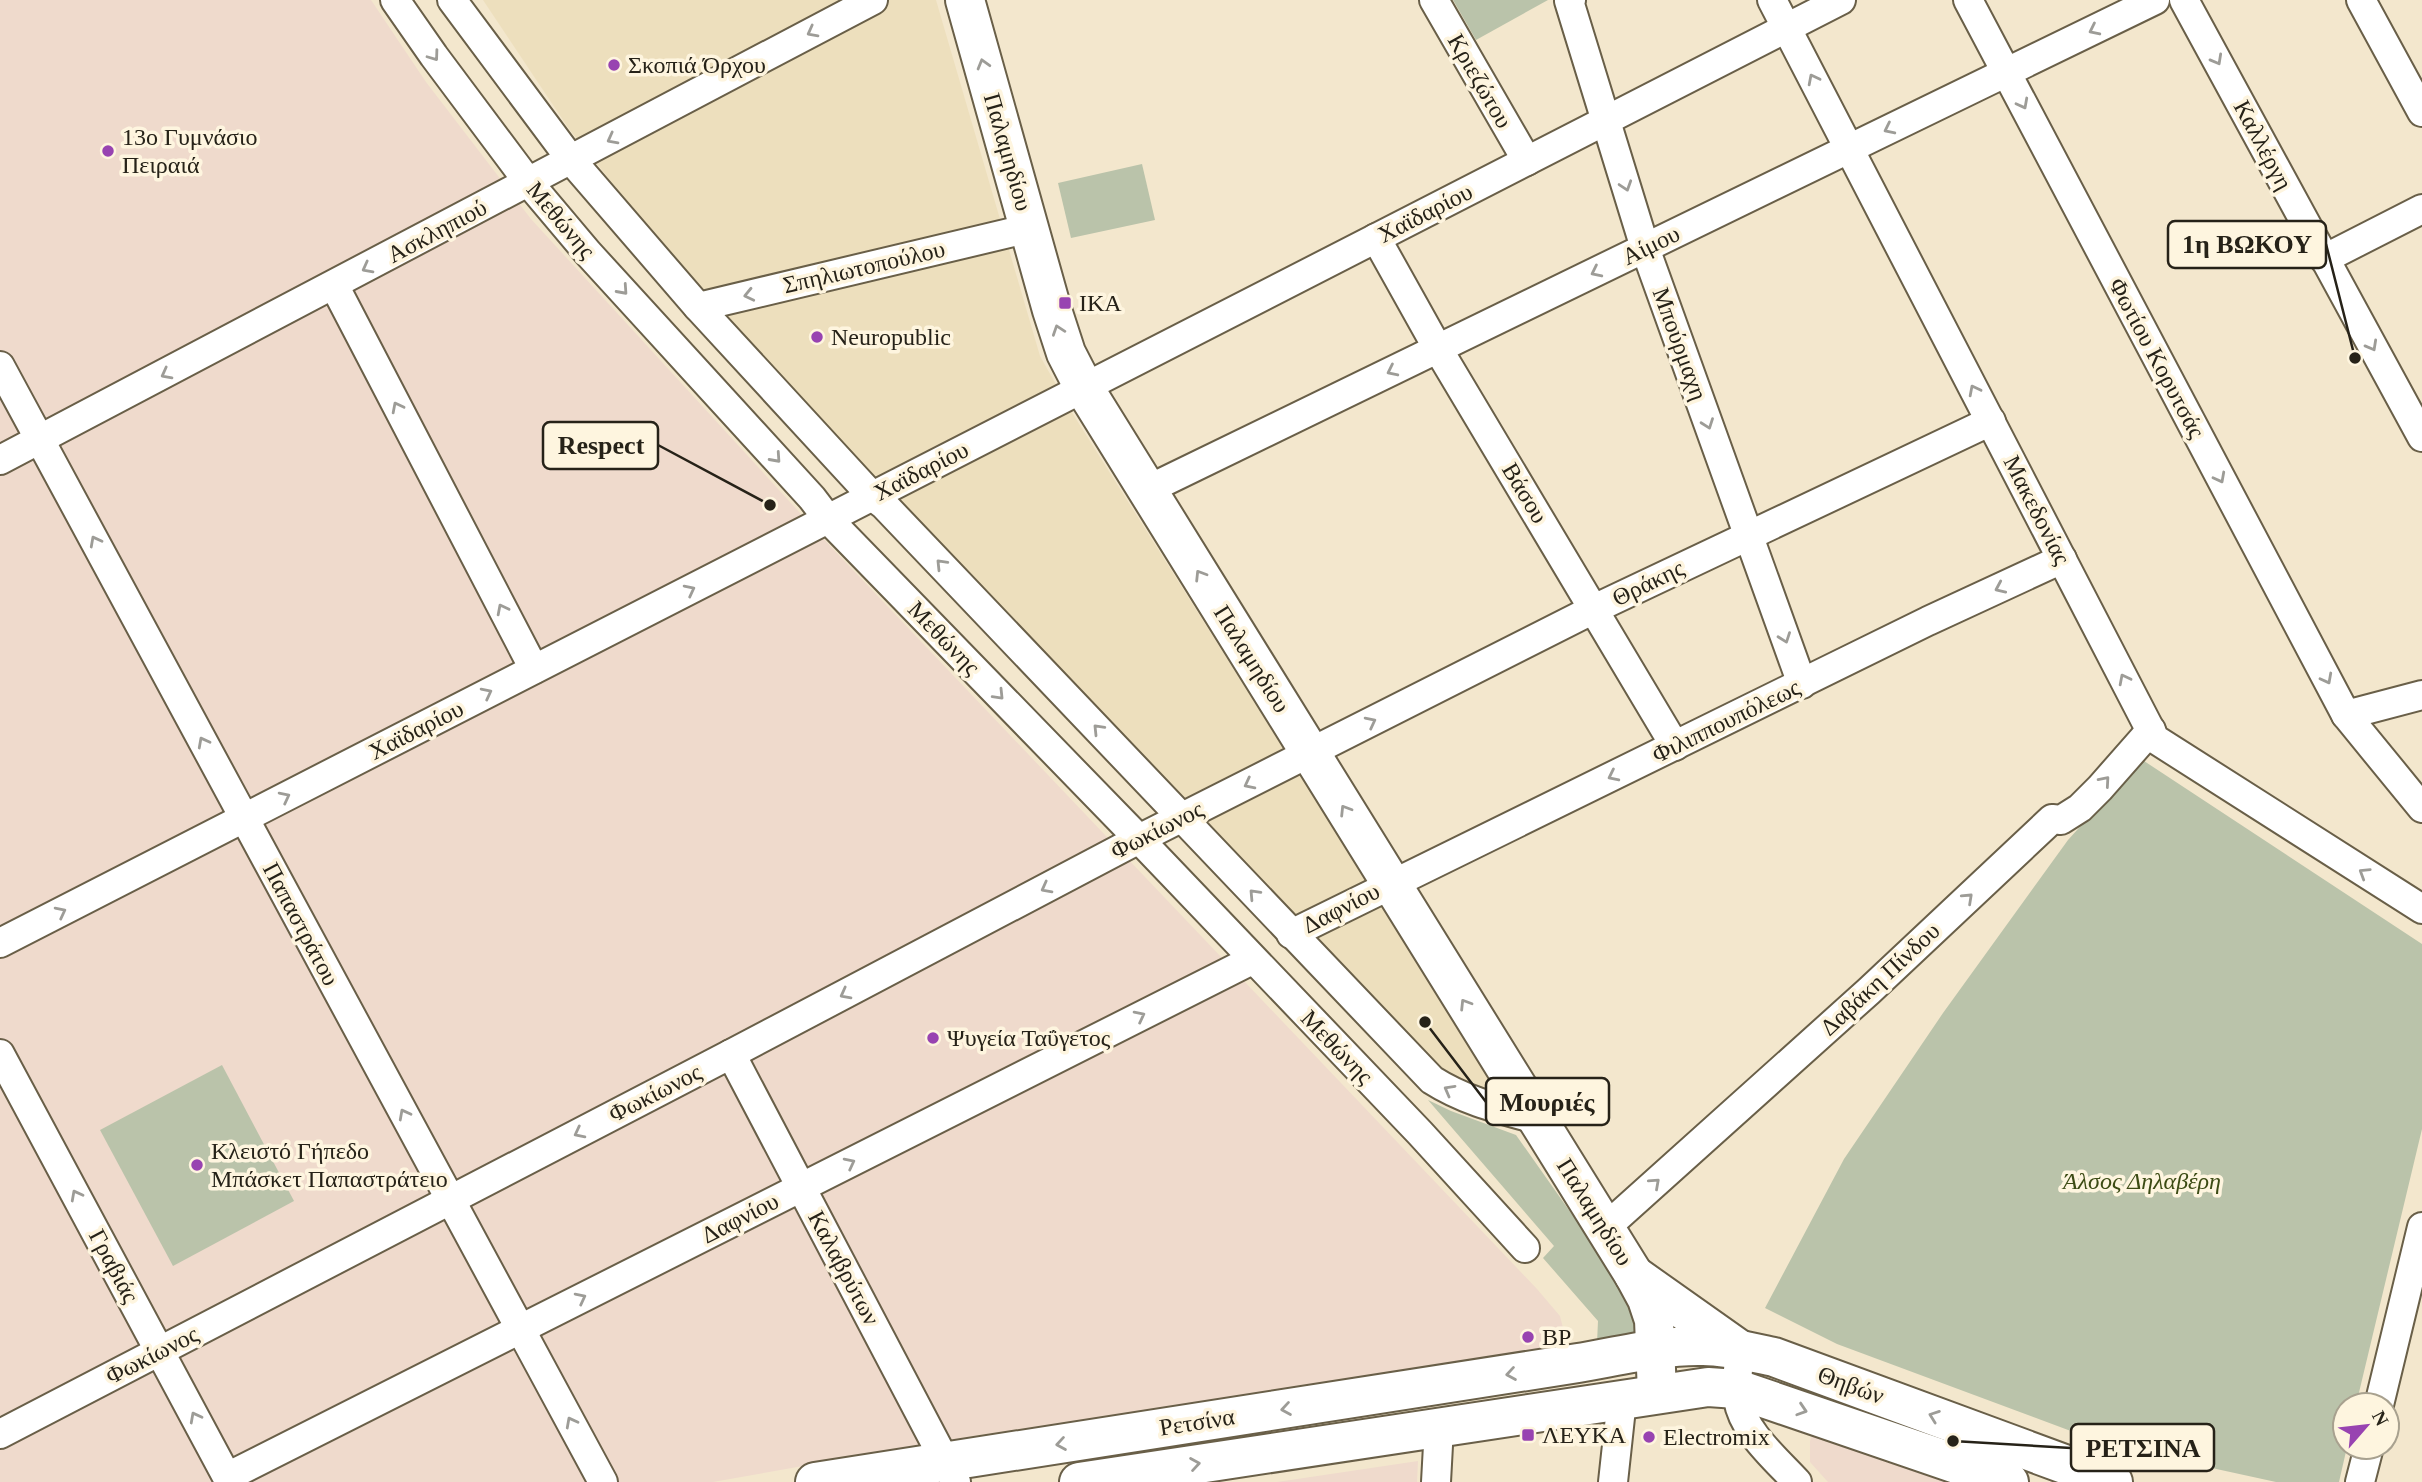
<svg xmlns="http://www.w3.org/2000/svg" width="2422" height="1482" viewBox="0 0 2422 1482" font-family="'Times New Roman',serif">
	<rect width="100%" height="100%" fill="#f3e7cd"/>
	<path fill="#eddfbd" d="M483 0H936L1040 356 1071 411 1387 913 1504 1094 1461 1086 1430 1065 702 295 569 129Z"/>
	<g fill="#efdacc">
		<path d="M0 0H371L426 82 531 219 833 549 1537 1289 1560 1316 1568 1348 973 1436 713 1482H0Z"/>
		<path d="M1813 1433 1952 1482H1828L1810 1462V1441Z"/>
		<path d="M1418 1461 1417 1482H1277Z"/>
	</g>
	<g fill="#bac3aa">
		<path d="M1453 0H1548L1476 40Z"/>
		<path d="M1142 164 1155 220 1071 238 1058 183Z"/>
		<path d="M2141 759 2422 944V1129L2356 1405H2345L2347 1447 2339 1482H2276L2111 1446 1837 1344 1765 1308 1844 1159 1943 1013 2068 840Z"/>
		<path d="M222 1065 294 1201 173 1266 100 1130Z"/>
		<path d="M1428 1100 1451 1111 1516 1135 1640 1311 1641 1328 1629 1338 1597 1343 1598 1321 1543 1258 1554 1246Z"/>
	</g>
	<g fill="none" stroke-linecap="round" stroke-linejoin="round">
		<g stroke="#695f48" stroke-width="32">
			<g id="street">
				<path d="M395 0 434 56 529 183 588 253 812 498 828 519 1139 839 1420 1133 1525 1248"/>
				<path d="M452 0 572 161 698 307 872 496 884 505 1432 1080C1465 1101 1499 1109 1536 1119"/>
				<path d="M1434 0 1527 161"/>
				<path d="M1571 0 1569 1 1645 248 1802 684"/>
				<path d="M1772 0 2155 739 2422 909"/>
				<path d="M1968 0 2346 715 2422 808"/>
				<path d="M2184 0 2422 437"/>
				<path d="M2361 0 2422 112"/>
				<path d="M1376 238 1438 349 1675 746"/>
				<path d="M2324 259 2422 209"/>
				<path d="M334 285 534 669"/>
				<path d="M698 307 1030 228"/>
				<path d="M0 366 603 1482"/>
				<path d="M0 460 873 0"/>
				<path d="M1147 490 2155 0"/>
				<path d="M2346 715 2422 695"/>
				<path d="M1291 934 1928 621 2062 559"/>
				<path d="M0 943 1841 0"/>
				<path d="M0 1054 227 1477 1252 960"/>
				<path d="M731 1054 956 1482"/>
				<path d="M1604 1229 1869 991 2052 819 2061 820 2080 808 2100 788 2151 730"/>
				<path d="M1740 1350C1739 1366 1735 1383 1738 1399 1743 1432 1776 1459 1797 1482"/>
				<path d="M2379 1405 2422 1227"/>
				<path d="M0 1434 731 1054 1139 839 1594 609 1991 421"/>
				<path d="M1436 1482 1439 1427"/>
				<path d="M1613 1482 1622 1399"/>
				<path d="M2360 1482 2369 1447"/>
			</g>
		</g>
		<g stroke="#695f48" stroke-width="42">
			<g id="secondary">
				<path d="M965 0 1052 310 1066 353 1084 388 1634 1275 1647 1299 1654 1320 1657 1393"/>
				<path d="M1634 1275 1740 1350"/>
				<path d="M815 1482 1578 1363C1619 1356 1662 1345 1703 1346 1727 1346 1750 1352 1774 1357L2113 1482"/>
				<path d="M1079 1482 1708 1387 1737 1389 2009 1482"/>
			</g>
		</g>
		<use href="#street" stroke="#fff" stroke-width="28"/>
		<use href="#secondary" stroke="#fff" stroke-width="38"/>
	</g>
	<defs><path id="oneway-chevron" d="M-2-3.5L2.5 0L-2 3.5" fill="none" stroke-width="1.6" stroke-linecap="round" stroke-linejoin="round" transform="scale(1.75)"/></defs>
	<g stroke="#9d9c97">
		<use href="#oneway-chevron" transform="translate(2094 30) rotate(154)"/>
		<use href="#oneway-chevron" transform="translate(812 32) rotate(152)"/>
		<use href="#oneway-chevron" transform="translate(434 56) rotate(54)"/>
		<use href="#oneway-chevron" transform="translate(2217 60) rotate(61)"/>
		<use href="#oneway-chevron" transform="translate(983 64) rotate(-106)"/>
		<use href="#oneway-chevron" transform="translate(1813 79) rotate(-117)"/>
		<use href="#oneway-chevron" transform="translate(2023 104) rotate(62)"/>
		<use href="#oneway-chevron" transform="translate(1889 129) rotate(154)"/>
		<use href="#oneway-chevron" transform="translate(612 139) rotate(152)"/>
		<use href="#oneway-chevron" transform="translate(1626 186) rotate(72)"/>
		<use href="#oneway-chevron" transform="translate(367 268) rotate(152)"/>
		<use href="#oneway-chevron" transform="translate(1596 272) rotate(154)"/>
		<use href="#oneway-chevron" transform="translate(623 290) rotate(48)"/>
		<use href="#oneway-chevron" transform="translate(749 295) rotate(167)"/>
		<use href="#oneway-chevron" transform="translate(1058 330) rotate(-109)"/>
		<use href="#oneway-chevron" transform="translate(2372 346) rotate(61)"/>
		<use href="#oneway-chevron" transform="translate(1392 371) rotate(154)"/>
		<use href="#oneway-chevron" transform="translate(166 374) rotate(152)"/>
		<use href="#oneway-chevron" transform="translate(1974 390) rotate(-117)"/>
		<use href="#oneway-chevron" transform="translate(397 407) rotate(-117)"/>
		<use href="#oneway-chevron" transform="translate(1708 424) rotate(70)"/>
		<use href="#oneway-chevron" transform="translate(776 458) rotate(48)"/>
		<use href="#oneway-chevron" transform="translate(2220 478) rotate(62)"/>
		<use href="#oneway-chevron" transform="translate(95 541) rotate(-118)"/>
		<use href="#oneway-chevron" transform="translate(941 564) rotate(-134)"/>
		<use href="#oneway-chevron" transform="translate(1200 575) rotate(-122)"/>
		<use href="#oneway-chevron" transform="translate(2000 588) rotate(156)"/>
		<use href="#oneway-chevron" transform="translate(690 590) rotate(-27)"/>
		<use href="#oneway-chevron" transform="translate(502 609) rotate(-117)"/>
		<use href="#oneway-chevron" transform="translate(1785 638) rotate(70)"/>
		<use href="#oneway-chevron" transform="translate(2124 679) rotate(-117)"/>
		<use href="#oneway-chevron" transform="translate(2327 679) rotate(62)"/>
		<use href="#oneway-chevron" transform="translate(487 693) rotate(-27)"/>
		<use href="#oneway-chevron" transform="translate(999 695) rotate(46)"/>
		<use href="#oneway-chevron" transform="translate(1371 722) rotate(-27)"/>
		<use href="#oneway-chevron" transform="translate(1098 729) rotate(-134)"/>
		<use href="#oneway-chevron" transform="translate(203 742) rotate(-118)"/>
		<use href="#oneway-chevron" transform="translate(1613 776) rotate(154)"/>
		<use href="#oneway-chevron" transform="translate(2105 781) rotate(-49)"/>
		<use href="#oneway-chevron" transform="translate(1249 784) rotate(153)"/>
		<use href="#oneway-chevron" transform="translate(285 797) rotate(-27)"/>
		<use href="#oneway-chevron" transform="translate(1345 810) rotate(-122)"/>
		<use href="#oneway-chevron" transform="translate(2364 873) rotate(-148)"/>
		<use href="#oneway-chevron" transform="translate(1046 888) rotate(152)"/>
		<use href="#oneway-chevron" transform="translate(1254 894) rotate(-133)"/>
		<use href="#oneway-chevron" transform="translate(1968 898) rotate(-43)"/>
		<use href="#oneway-chevron" transform="translate(61 912) rotate(-27)"/>
		<use href="#oneway-chevron" transform="translate(845 994) rotate(152)"/>
		<use href="#oneway-chevron" transform="translate(1465 1004) rotate(-122)"/>
		<use href="#oneway-chevron" transform="translate(1140 1016) rotate(-27)"/>
		<use href="#oneway-chevron" transform="translate(1449 1090) rotate(-151)"/>
		<use href="#oneway-chevron" transform="translate(404 1114) rotate(-118)"/>
		<use href="#oneway-chevron" transform="translate(579 1133) rotate(153)"/>
		<use href="#oneway-chevron" transform="translate(850 1163) rotate(-27)"/>
		<use href="#oneway-chevron" transform="translate(1655 1183) rotate(-42)"/>
		<use href="#oneway-chevron" transform="translate(76 1195) rotate(-118)"/>
		<use href="#oneway-chevron" transform="translate(581 1298) rotate(-27)"/>
		<use href="#oneway-chevron" transform="translate(1511 1374) rotate(171)"/>
		<use href="#oneway-chevron" transform="translate(1286 1409) rotate(171)"/>
		<use href="#oneway-chevron" transform="translate(1802 1410) rotate(18)"/>
		<use href="#oneway-chevron" transform="translate(1934 1416) rotate(-160)"/>
		<use href="#oneway-chevron" transform="translate(195 1417) rotate(-118)"/>
		<use href="#oneway-chevron" transform="translate(571 1422) rotate(-118)"/>
		<use href="#oneway-chevron" transform="translate(1061 1444) rotate(171)"/>
		<use href="#oneway-chevron" transform="translate(1195 1464) rotate(-9)"/>
	</g>
	<g fill="#9843b1" stroke="#fef5df" stroke-width="2.5">
		<circle cx="614" cy="65" r="7"/>
		<circle cx="108" cy="151" r="7"/>
		<rect x="1058" y="296" width="14" height="14" rx="3.5"/>
		<circle cx="817" cy="337" r="7"/>
		<circle cx="933" cy="1038" r="7"/>
		<circle cx="197" cy="1165" r="7"/>
		<circle cx="1528" cy="1337" r="7"/>
		<rect x="1521" y="1428" width="14" height="14" rx="3.5"/>
		<circle cx="1649" cy="1437" r="7"/>
	</g>
	<g text-anchor="middle" dominant-baseline="central" stroke-width="7" stroke-linejoin="round" paint-order="stroke">
		<g font-size="24" fill="#262218" stroke="#fef5df" text-anchor="start">
			<text x="628" y="65">Σκοπιά Όρχου</text>
			<text x="122" y="137">13ο Γυμνάσιο<tspan x="122" dy="28">Πειραιά</tspan></text>
			<text x="1079" y="303">ΙΚΑ</text>
			<text x="831" y="337">Neuropublic</text>
			<text x="947" y="1038">Ψυγεία Ταΰγετος</text>
			<text x="211" y="1151">Κλειστό Γήπεδο<tspan x="211" dy="28">Μπάσκετ Παπαστράτειο</tspan></text>
			<text x="1542" y="1337">BP</text>
			<text x="1542" y="1435">ΛΕΥΚΑ</text>
			<text x="1663" y="1437">Electromix</text>
		</g>
		<g font-size="24" fill="#262218" stroke="#fef5df">
			<text transform="translate(1480 81) rotate(60)">Κριεζώτου</text>
			<text transform="translate(2263 145) rotate(62)">Καλλέργη</text>
			<text transform="translate(1008 152) rotate(74)">Παλαμηδίου</text>
			<text transform="translate(1425 213) rotate(-27)">Χαϊδαρίου</text>
			<text transform="translate(561 220) rotate(50)">Μεθώνης</text>
			<text transform="translate(437 231) rotate(-28)">Ασκληπιού</text>
			<text transform="translate(1651 245) rotate(-26)">Αίμου</text>
			<text transform="translate(864 267) rotate(-13)">Σπηλιωτοπούλου</text>
			<text transform="translate(1680 344) rotate(70)">Μπούρμαχη</text>
			<text transform="translate(2157 358) rotate(62)">Φωτίου Κορυτσάς</text>
			<text transform="translate(921 471) rotate(-27)">Χαϊδαρίου</text>
			<text transform="translate(1525 493) rotate(59)">Βάσου</text>
			<text transform="translate(2037 510) rotate(63)">Μακεδονίας</text>
			<text transform="translate(1648 583) rotate(-26)">Θράκης</text>
			<text transform="translate(944 638) rotate(46)">Μεθώνης</text>
			<text transform="translate(1252 659) rotate(58)">Παλαμηδίου</text>
			<text transform="translate(1726 721) rotate(-26)">Φιλιππουπόλεως</text>
			<text transform="translate(416 730) rotate(-27)">Χαϊδαρίου</text>
			<text transform="translate(1157 830) rotate(-27)">Φωκίωνος</text>
			<text transform="translate(1341 908) rotate(-27)">Δαφνίου</text>
			<text transform="translate(301 924) rotate(62)">Παπαστράτου</text>
			<text transform="translate(1880 979) rotate(-43)">Δαβάκη Πίνδου</text>
			<text transform="translate(1337 1047) rotate(46)">Μεθώνης</text>
			<text transform="translate(655 1093) rotate(-27)">Φωκίωνος</text>
			<text transform="translate(1595 1212) rotate(58)">Παλαμηδίου</text>
			<text transform="translate(740 1218) rotate(-27)">Δαφνίου</text>
			<text transform="translate(114 1266) rotate(62)">Γραβιάς</text>
			<text transform="translate(844 1268) rotate(62)">Καλαβρύτων</text>
			<text transform="translate(152 1355) rotate(-27)">Φωκίωνος</text>
			<text transform="translate(1851 1385) rotate(20)">Θηβών</text>
			<text transform="translate(1197 1422) rotate(-9)">Ρετσίνα</text>
		</g>
		<g font-size="24" font-style="italic" fill="#3c4b14" stroke="#fef5df">
			<text x="2142" y="1181">Άλσος Δηλαβέρη</text>
		</g>
	</g>
	<path fill="none" stroke="#262218" stroke-width="2.5" d="M2355 358L2326 244M770 505L658 445M1425 1022L1486 1102M1953 1441L2071 1448"/>
	<g fill="#262218" stroke="#fef5df" stroke-width="2.5">
		<circle cx="2355" cy="358" r="7"/>
		<circle cx="770" cy="505" r="7"/>
		<circle cx="1425" cy="1022" r="7"/>
		<circle cx="1953" cy="1441" r="7"/>
	</g>
	<g fill="#fef5df" stroke="#262218" stroke-width="2.5">
		<rect x="2168" y="221" width="158" height="47" rx="7"/>
		<rect x="543" y="422" width="115" height="47" rx="7"/>
		<rect x="1486" y="1078" width="123" height="47" rx="7"/>
		<rect x="2071" y="1424" width="143" height="47" rx="7"/>
	</g>
	<g font-size="26" text-anchor="middle" font-weight="bold" fill="#262218">
		<text x="2247" y="253">1η ΒΩΚΟΥ</text>
		<text x="601" y="454">Respect</text>
		<text x="1547" y="1111">Μουριές</text>
		<text x="2143" y="1457">ΡΕΤΣΙΝΑ</text>
	</g>
	<g transform="translate(2366 1426) rotate(62)"><circle r="33" fill="#fef5df" stroke="#a8a18f" stroke-width="2"/>
	<path d="M0-5L12 26L0 18L-12 26Z" fill="#9843b1"/>
	<text y="-10" font-size="19" font-weight="bold" text-anchor="middle" fill="#262218">N</text>
	</g>
</svg>
